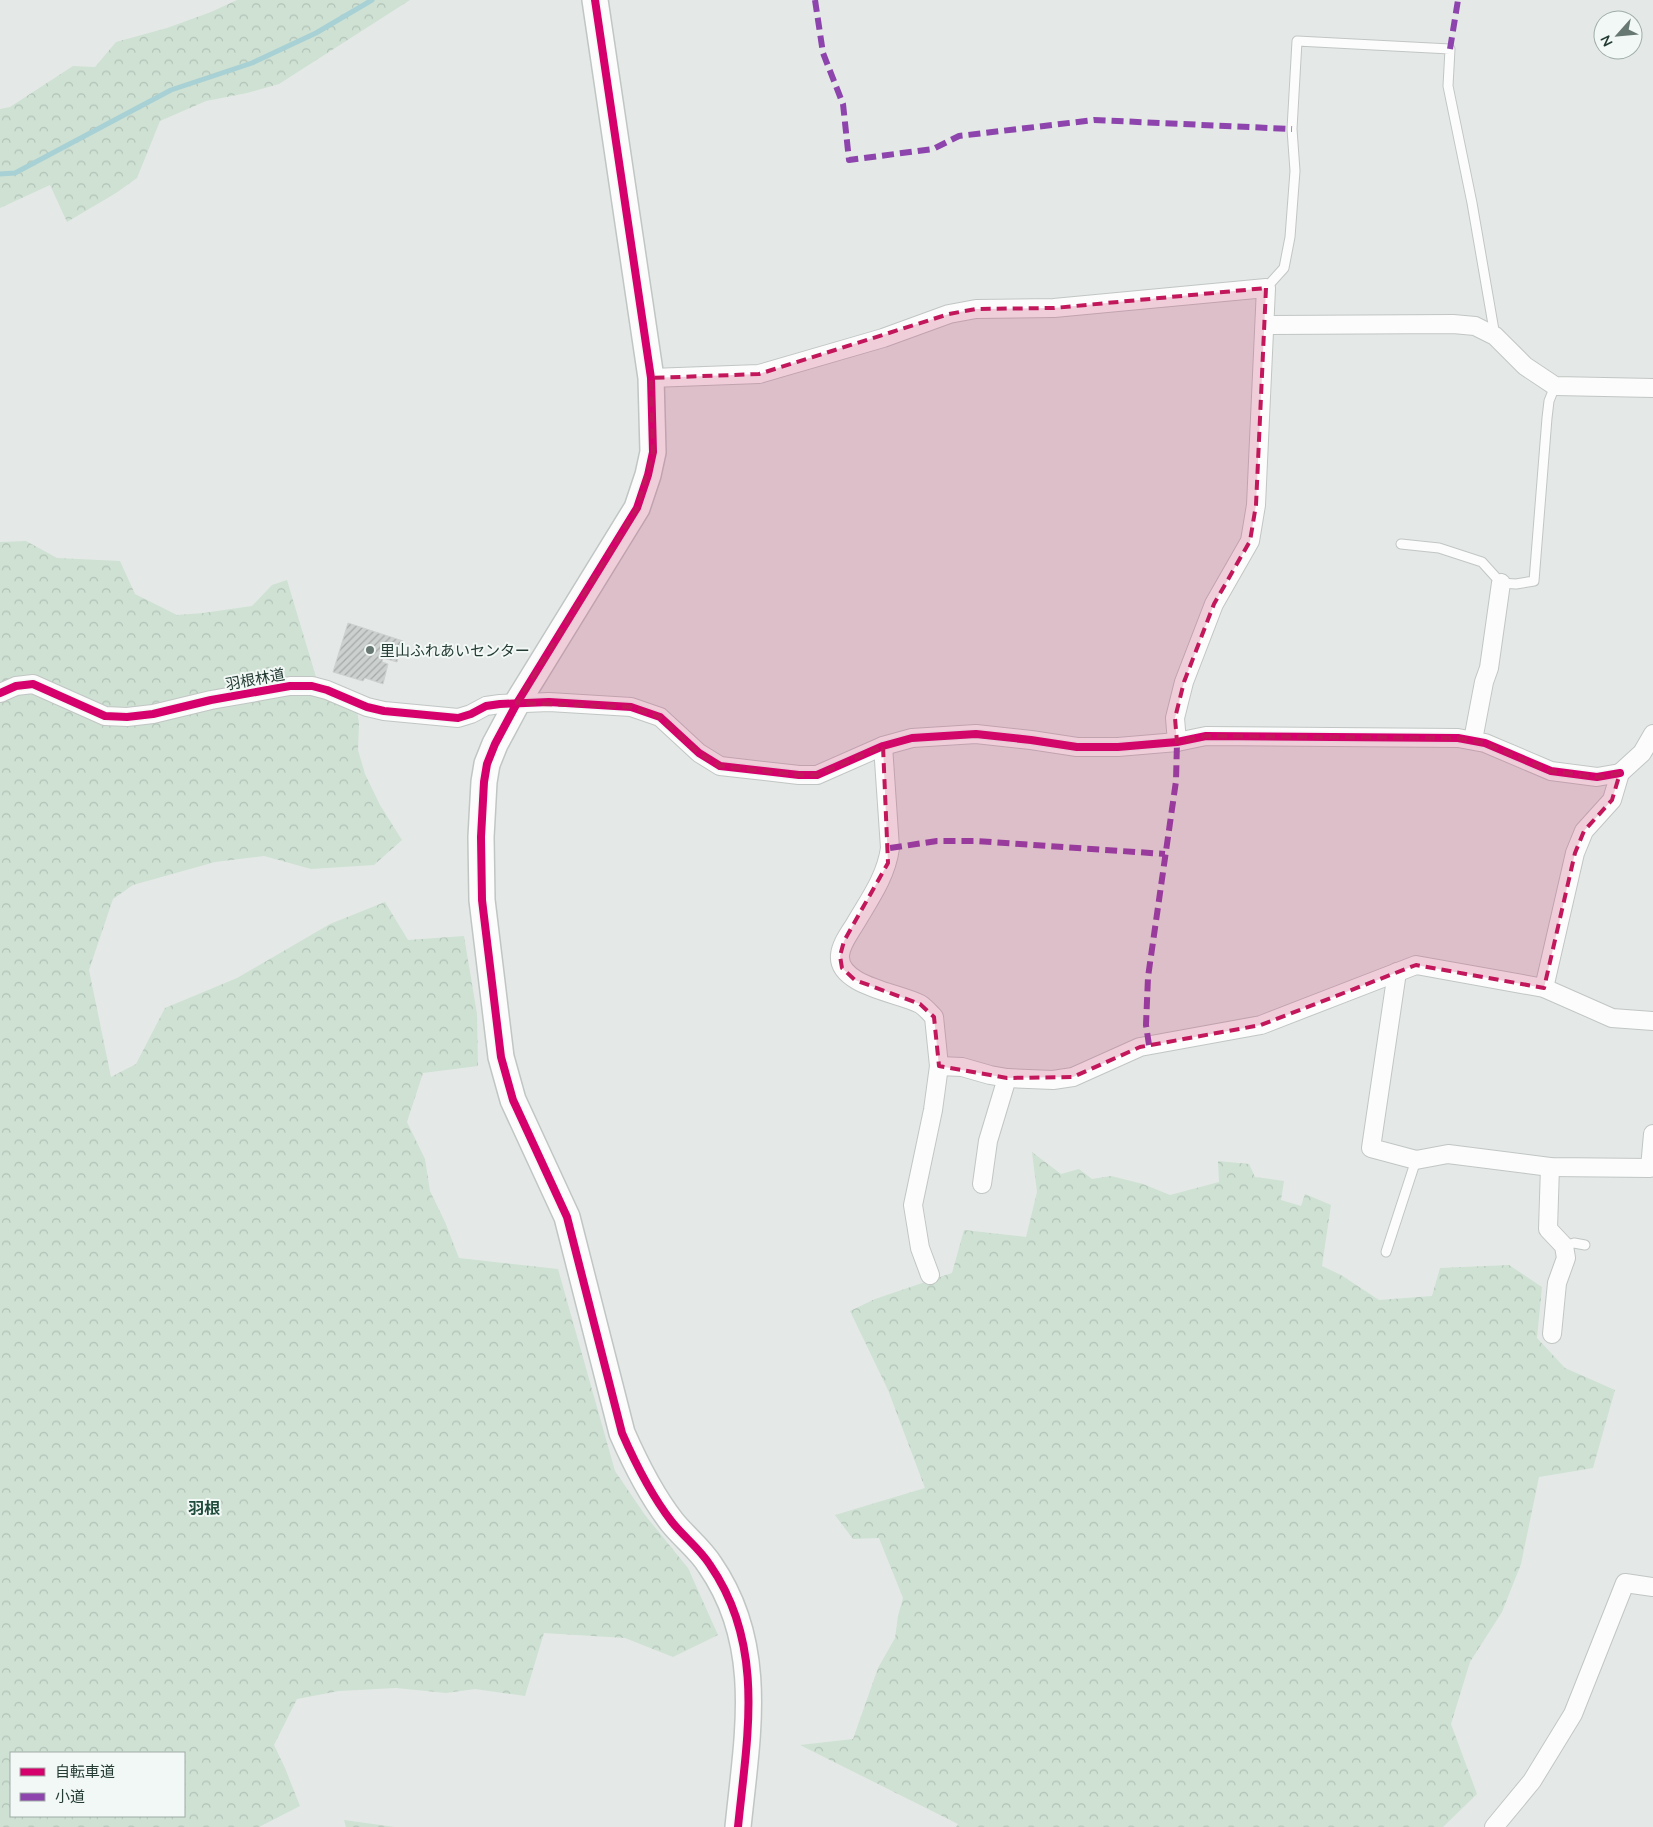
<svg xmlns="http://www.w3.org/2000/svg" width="1653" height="1827" viewBox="0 0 1653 1827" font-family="Quicksand,'Noto Sans JP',sans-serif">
	<defs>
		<pattern id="forest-crowns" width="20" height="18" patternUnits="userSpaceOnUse" patternTransform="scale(1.25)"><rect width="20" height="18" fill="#cee1d3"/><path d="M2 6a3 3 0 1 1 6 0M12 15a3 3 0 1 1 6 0" fill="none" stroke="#b1c2b6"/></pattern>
		<pattern id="building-hatch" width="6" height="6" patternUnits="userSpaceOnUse" patternTransform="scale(1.25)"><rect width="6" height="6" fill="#ccd0ce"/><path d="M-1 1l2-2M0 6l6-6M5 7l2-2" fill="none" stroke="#a5aaa8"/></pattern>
	</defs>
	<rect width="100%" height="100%" fill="#e4e9e7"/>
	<g fill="url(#forest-crowns)" fill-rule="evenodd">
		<path d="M237 0H410L279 84 247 93 206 101 160 121 137 178 116 193 67 222 50 185 0 208V109L10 107 73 66 95 67 116 42 167 28 211 12Z"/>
		<path d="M26 541 57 558 120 561 135 594 177 615 203 613 252 606 272 585 287 580 319 687 355 694 359 724 358 750 365 774 380 805 402 840 374 865 311 869 264 856 215 862 133 885 113 899 89 970 111 1077 136 1064 165 1008 237 978 330 924 385 902 408 940 464 936 477 1014 478 1066 423 1073 407 1122 425 1159 430 1191 445 1222 459 1258 558 1269 615 1471 645 1515 688 1568 718 1635 673 1657 625 1638 544 1633 525 1696 475 1689 446 1693 396 1688 339 1691 297 1699 274 1745 285 1768 300 1806 259 1827H0V542ZM11 1753H184V1816H11Z"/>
		<path d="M1032 1152 1061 1174 1079 1169 1092 1179 1111 1176 1143 1184 1170 1195 1219 1182 1218 1161 1249 1164 1255 1177 1284 1181 1281 1200 1301 1206 1305 1194 1331 1205 1322 1266 1341 1275 1379 1300 1432 1296 1440 1268 1509 1265 1542 1287 1537 1338 1565 1368 1615 1390 1593 1468 1539 1477 1521 1564 1502 1612 1470 1662 1451 1724 1477 1794 1443 1827H956L958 1824 800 1745 853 1739 878 1668 895 1638 898 1616 903 1598 879 1538 853 1539 835 1515 925 1488 888 1390 850 1311 875 1299 952 1273 964 1230 1026 1237 1037 1192Z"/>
		<path d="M344 1820 395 1827H346Z"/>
	</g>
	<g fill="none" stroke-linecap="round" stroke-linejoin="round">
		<path stroke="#a8d1d5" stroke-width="5" d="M0 174 15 173 171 90 252 63 316 33 372 0"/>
	</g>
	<path fill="url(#building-hatch)" stroke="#cdd2d0" d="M348 623 403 641 397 662 383 658 382 662 388 664 383 684 365 678 363 681 333 672Z"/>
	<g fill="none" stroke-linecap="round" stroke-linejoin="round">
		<g stroke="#c1c6c4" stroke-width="11">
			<g id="lane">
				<path d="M1266 288 1284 268 1290 237 1295 171 1292 129 1297 41 1450 49 1448 86 1472 203 1495 336"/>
				<path d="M1401 544 1439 548 1482 562 1501 583 1516 584 1534 581 1547 418 1549 401 1555 386"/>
				<path d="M1564 1246 1574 1243 1585 1245"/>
				<path d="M1386 1252 1416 1160"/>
			</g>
		</g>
		<g stroke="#c1c6c4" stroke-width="20">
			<g id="street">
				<path d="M1266 325 1453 324 1475 326 1495 336 1525 366 1555 386 1653 388"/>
				<path d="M651 378 759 374 883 338 949 314 976 309 1054 308 1266 288 1256 505 1250 541 1214 604 1184 682 1175 718 1177 742"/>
				<path d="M0 693 16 686 33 684 105 716 127 717 153 714 211 700 290 686H312L327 690 367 707 384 711 458 718 471 714 486 706 500 704 549 702 631 707 660 717 699 753 720 766 799 775H817L883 746 912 738 976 734 1031 740 1077 747H1118L1177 742 1206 736 1458 738 1485 743 1551 771 1597 777 1620 773"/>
				<path d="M1473 740 1484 682 1489 668 1501 583"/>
				<path d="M883 746 890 848C886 877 869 900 855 924 849 934 841 944 840 955 837 986 900 993 920 1004 925 1007 930 1013 934 1017L939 1066 933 1110 913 1205 920 1248 930 1275"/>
				<path d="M1397 972 1371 1148 1416 1160 1448 1154 1550 1167 1650 1168 1653 1134"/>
				<path d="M1544 988 1575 853 1584 831 1612 800 1620 773 1642 753 1653 734"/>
				<path d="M939 1066 962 1067 990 1075 1007 1078 1053 1080 1073 1077 1140 1047 1261 1025 1416 965 1544 988 1612 1018 1653 1021"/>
				<path d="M1550 1167 1548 1229 1564 1246 1566 1258 1557 1283 1552 1334"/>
				<path d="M982 1184 988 1141 1007 1078"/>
				<path d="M1494 1827 1532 1781 1573 1714 1625 1583 1653 1587"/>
			</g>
		</g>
		<g stroke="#c0c6c4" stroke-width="28">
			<path id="secondary" d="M595 0 651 378 653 452 648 475 637 508 517 703 495 744 487 764 484 782 481 837 482 900 501 1057 513 1100 567 1217 622 1433C636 1465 651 1495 672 1522 684 1537 700 1549 710 1565 766 1646 747 1737 738 1827"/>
		</g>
		<use href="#lane" stroke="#fbfcfb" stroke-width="9"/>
		<use href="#street" stroke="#fbfcfb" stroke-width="18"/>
		<use href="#secondary" stroke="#fbfcfb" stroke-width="25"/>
		<g stroke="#8e44ad" stroke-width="6" stroke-dasharray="12 6" stroke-linecap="butt">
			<path d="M815 0 823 53 843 104 849 160 933 149 959 136 1094 120 1292 129"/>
			<path d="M1450 49 1458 0"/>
			<path d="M890 848 937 841H976L1165 854"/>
			<path d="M1149 1045 1146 1025 1148 977 1176 781 1177 742"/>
		</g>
		<g stroke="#f2f8f5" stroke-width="11">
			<g id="cycleway">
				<path d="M595 0 651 378 653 452 648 475 637 508 517 703 495 744 487 764 484 782 481 837 482 900 501 1057 513 1100 567 1217 622 1433C636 1465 651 1495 672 1522 684 1537 700 1549 710 1565 766 1646 747 1737 738 1827"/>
				<path d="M0 693 16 686 33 684 105 716 127 717 153 714 211 700 290 686H312L327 690 367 707 384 711 458 718 471 714 486 706 500 704 549 702 631 707 660 717 699 753 720 766 799 775H817L883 746 912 738 976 734 1031 740 1077 747H1118L1177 742 1206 736 1458 738 1485 743 1551 771 1597 777 1620 773"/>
			</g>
		</g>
		<use href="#cycleway" stroke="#d6006c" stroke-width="8"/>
	</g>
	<path fill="#c2185b" fill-opacity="0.2" stroke="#c2185b" stroke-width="4" stroke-dasharray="10 6" stroke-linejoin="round" d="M1266 288 1256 505 1250 541 1214 604 1184 682 1175 718 1177 742 1206 736 1458 738 1485 743 1551 771 1597 777 1620 773 1612 800 1584 831 1575 853 1544 988 1416 965 1261 1025 1140 1047 1073 1077 1007 1078 939 1066 934 1017 920 1004 855 980 842 968 840 956 844 941 888 863 883 746 817 775H799L720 766 699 753 660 717 631 707 517 703 637 508 653 452 651 378 759 374 949 314 976 309 1054 308Z"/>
	<circle fill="#677872" stroke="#f2f8f5" stroke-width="2" cx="370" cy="650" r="5"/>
	<g text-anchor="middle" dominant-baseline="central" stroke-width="4" stroke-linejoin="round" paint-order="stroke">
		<g font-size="15" fill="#233b33" stroke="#f2f8f5" text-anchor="start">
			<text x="380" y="650">里山ふれあいセンター</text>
		</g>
		<g font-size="15" fill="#233b33" stroke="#f2f8f5">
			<text transform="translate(255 679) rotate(-10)">羽根林道</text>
		</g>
		<g font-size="16" font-weight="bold" fill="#204c3e" stroke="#f2f8f5">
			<text x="204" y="1508">羽根</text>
		</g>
	</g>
	<rect x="10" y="1752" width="175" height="65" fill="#f2f8f5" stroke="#9faca7"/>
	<rect x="20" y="1768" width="25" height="8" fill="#d6006c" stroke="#9faca7"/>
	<text x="55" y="1777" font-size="15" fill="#233b33">自転車道</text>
	<rect x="20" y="1793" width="25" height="8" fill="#8e44ad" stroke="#9faca7"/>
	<text x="55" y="1802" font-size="15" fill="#233b33">小道</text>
	<g transform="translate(1618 35) rotate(243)"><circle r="24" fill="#f2f8f5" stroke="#9faca7"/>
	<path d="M0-4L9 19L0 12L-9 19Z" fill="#677872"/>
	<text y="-8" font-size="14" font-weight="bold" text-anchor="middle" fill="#233b33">N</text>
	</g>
</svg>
